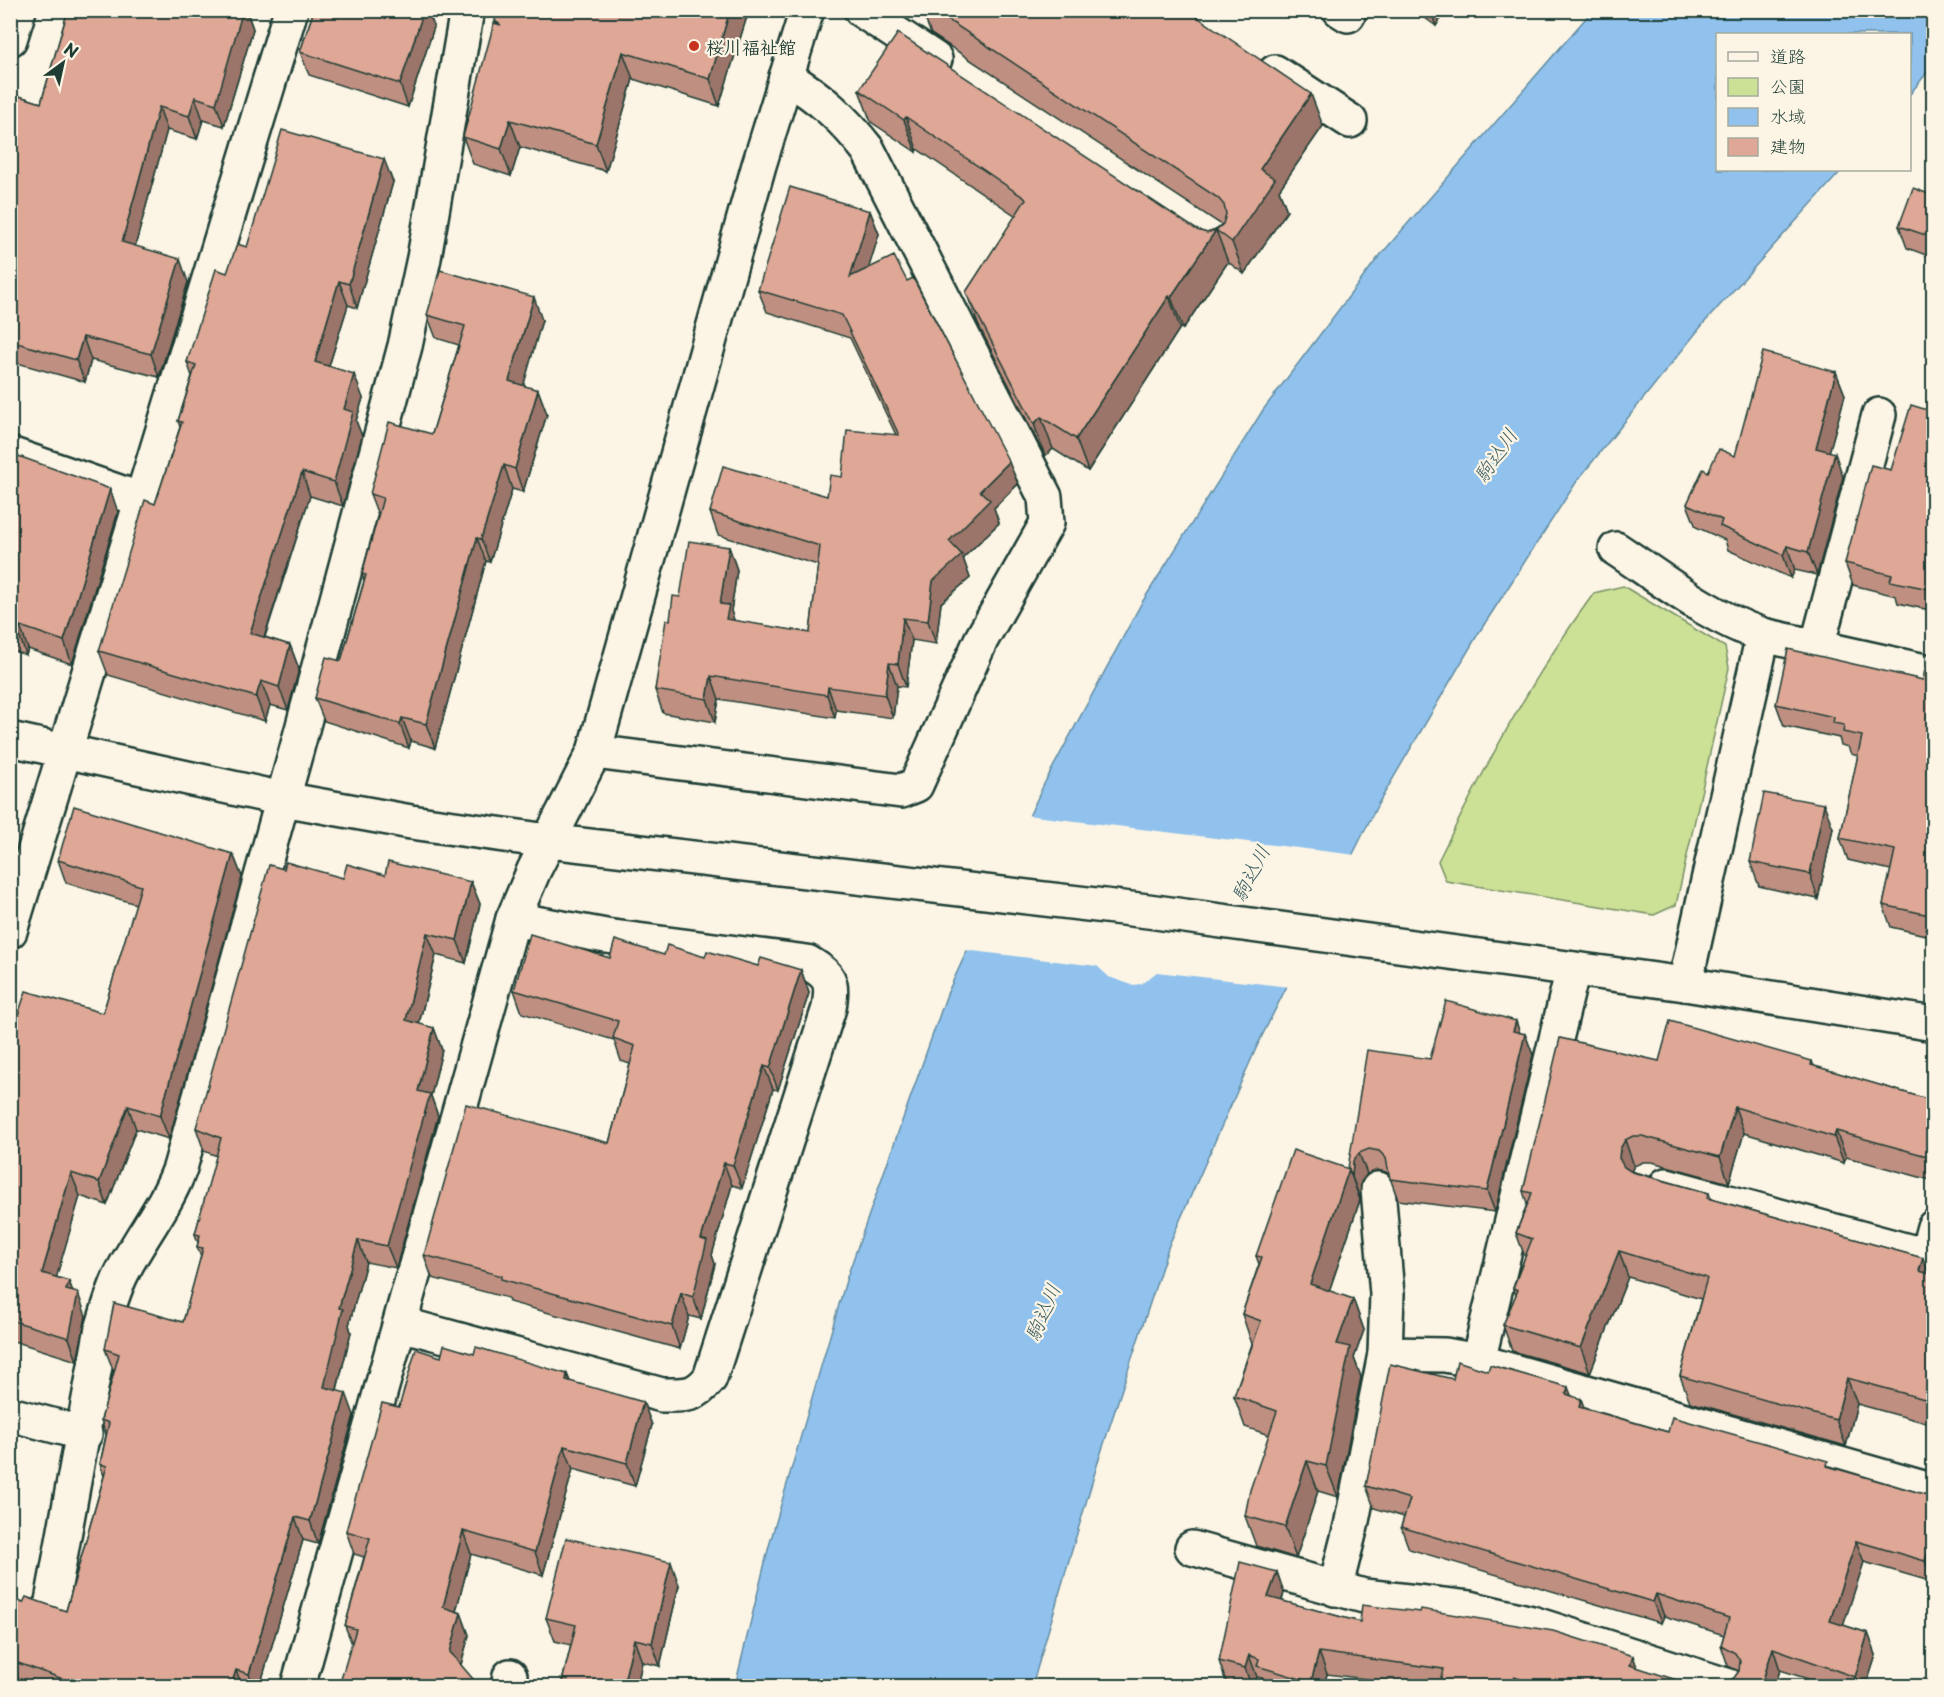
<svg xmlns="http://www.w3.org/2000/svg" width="1944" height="1697" viewBox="0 0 1944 1697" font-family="'Playpen Sans','Klee One',sans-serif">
	<rect width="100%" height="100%" fill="#fcf5e5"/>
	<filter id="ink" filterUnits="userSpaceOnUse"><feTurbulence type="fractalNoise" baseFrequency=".0167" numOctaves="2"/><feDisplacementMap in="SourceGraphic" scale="12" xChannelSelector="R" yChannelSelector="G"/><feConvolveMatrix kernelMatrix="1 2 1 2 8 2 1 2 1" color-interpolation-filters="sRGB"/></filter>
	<g filter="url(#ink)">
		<path fill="#cce196" stroke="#768f65" stroke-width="1.5" d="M1623 586 1725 647 1729 668 1676 905 1654 915 1446 881 1438 861C1486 765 1530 680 1594 593Z"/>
		<path fill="#91c2ed" stroke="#638da3" stroke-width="1.5" d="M1592 11H1933V65L1910 94V34H1718V170H1842L1704 323 1577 481 1478 634 1378 804 1258 1044 1169 1245 1098 1462 1032 1686H735L769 1546 847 1277 947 994 1044 784 1141 604 1263 410 1377 259Z"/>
		<path fill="#fcf5e5" d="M1026 815 1356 855 1290 987 1157 972 1141 984 1132 985 1109 977 1097 966 964 950Z"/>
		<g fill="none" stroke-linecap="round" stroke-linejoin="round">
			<g stroke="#1f3d34" stroke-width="38">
				<g id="minor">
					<path d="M861 10 935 59"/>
					<path d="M1340 10 1348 15"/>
					<path d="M10 39 19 10"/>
					<path d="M1275 72 1350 121"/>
					<path d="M10 454 142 500"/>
					<path d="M1616 549C1663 580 1709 617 1763 635L1934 673"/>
					<path d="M1817 647 1879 415"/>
					<path d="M10 739 283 799 411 822 548 841 1148 911 1685 984 1934 1024"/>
					<path d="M594 752 901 791 916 785 981 640 1047 523 1045 497 868 150C844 119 820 97 786 77"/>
					<path d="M10 931 291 10"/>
					<path d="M1685 984 1763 635"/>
					<path d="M1666 1185 1934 1258"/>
					<path d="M1926 1256 1934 1227"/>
					<path d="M401 1324 662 1395C686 1395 695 1397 710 1378L829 1008C833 981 831 976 807 962L606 936 513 919"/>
					<path d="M1385 1354 1445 1355 1478 1361 1934 1491"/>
					<path d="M1478 1361 1573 969"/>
					<path d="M10 1414 85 1434"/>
					<path d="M1192 1548 1364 1596 1469 1608 1532 1623 1729 1686"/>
					<path d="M1335 1589 1351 1526 1385 1354 1387 1294 1378 1189"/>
					<path d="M51 1607 101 1333C107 1313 112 1294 121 1275 139 1238 166 1207 180 1168L297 748 405 346 424 258 467 10"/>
					<path d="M298 1686 513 919 534 870 594 752 759 165 807 10"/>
					<path d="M508 1686 510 1676"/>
				</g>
			</g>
			<use href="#minor" stroke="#fcf5e5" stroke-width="33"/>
		</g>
		<g fill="#bf9081" stroke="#1f3d34" stroke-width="1.5">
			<path d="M68 10H247V12L253 29 224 126 203 120 197 139 167 130 135 246 188 282 159 377 91 360 85 382 10 361V93L41 103Z"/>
			<path d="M314 10H428L434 27 408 107 309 75 300 52Z"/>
			<path d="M749 10 719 106 633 79 606 171 520 147 511 176 473 164 463 137 496 24 495 21Z"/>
			<path d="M919 10H1187L1323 126 1279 190 1287 211 1244 274 1228 262 1183 329 1180 328 1088 471 1053 449 1045 456 978 324 966 292 1016 216 917 149 916 152 871 122 859 90 1197 230 1207 233 1216 230 1222 225 931 34 926 21 922 18Z"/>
			<path d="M1414 10H1446L1436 26Z"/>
			<path d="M393 182 357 308 348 305 329 366 363 398 356 421 362 436 343 506 310 496 265 637 290 645 299 669 288 710 270 705 265 721 108 675 99 651 155 504 180 427 178 421 192 376 187 362 227 273 247 247Z"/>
			<path d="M1934 196V258L1907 248 1899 226Z"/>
			<path d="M870 211 879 234 868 269 907 281 1018 484 994 508 999 523 963 558 970 578 941 603 936 644 912 640 906 687 897 686 893 718 836 710 835 718 719 699 715 722 663 713 655 690 670 620 680 597 729 547 737 570 731 611 734 621 810 633 818 565 718 535 710 512 827 496 842 477 896 435 850 338 767 312 758 290Z"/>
			<path d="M427 315 542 320 523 386 538 390 547 414 523 492 512 489 490 562 486 561 435 748 411 741 409 748 324 721 315 698 341 661 364 581 362 574 378 515 370 494 432 434 459 345 436 338Z"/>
			<path d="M1836 372 1845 395 1829 452 1843 477 1817 575 1795 570 1791 578 1728 550 1725 540 1696 527 1687 504 1708 472 1735 456Z"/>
			<path d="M1934 412V611L1898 603 1896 596 1853 585 1845 563 1891 470Z"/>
			<path d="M10 453 118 512 72 664 28 649 26 655 10 650Z"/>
			<path d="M1934 666V937L1891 927 1883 905 1891 870 1848 860 1840 838 1858 756 1851 754 1848 747 1841 745 1839 738 1784 726 1776 704 1923 680Z"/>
			<path d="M1833 828 1818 899 1759 886 1750 862Z"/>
			<path d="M233 854 242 877 169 1139 136 1129 107 1205 80 1196 56 1277 69 1281 73 1292 86 1316 77 1361 10 1340V1039L103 1013 136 904 66 883 58 860Z"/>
			<path d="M284 869 343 878 385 875 471 882 480 904 466 963 436 955 419 1024 434 1028 442 1050 431 1096 438 1116 396 1268 366 1262 349 1325 351 1332 337 1390 354 1415 318 1544 303 1540 260 1686H28L20 1683 19 1686H18L10 1684V1598L23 1603 66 1611 104 1476 100 1464 106 1435 101 1420 114 1372 105 1349 183 1322 201 1257 197 1247 198 1243 195 1234 217 1156 204 1151 196 1128Z"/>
			<path d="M664 955 705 957 758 966 801 970 809 993 778 1090 773 1089 742 1188 732 1185 712 1255 715 1264 701 1319 689 1316 680 1349 509 1302 508 1298 432 1278 424 1255 609 1143 630 1064 621 1061 614 1040 522 1013 514 990 610 958Z"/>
			<path d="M1520 1033 1525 1034 1533 1055 1495 1212 1398 1200 1389 1175 1386 1172 1377 1170 1367 1174 1361 1182 1359 1198 1360 1200 1329 1291 1353 1299 1364 1330 1354 1358 1361 1377 1338 1497 1318 1491 1296 1558 1256 1546 1245 1516 1269 1435 1245 1427 1234 1396 1252 1344 1242 1314 1259 1264 1256 1256 1348 1168 1430 1059Z"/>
			<path d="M1659 1061H1812L1814 1066 1934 1101V1181L1846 1157 1844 1163 1744 1133 1729 1183 1652 1162H1643L1634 1166 1631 1171 1709 1193 1711 1199 1923 1258 1929 1274 1934 1275V1425L1857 1404 1846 1446 1690 1402 1680 1376 1701 1299 1628 1277 1590 1373 1512 1351 1503 1325 1516 1295 1513 1288 1525 1257 1516 1233 1527 1204 1523 1191Z"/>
			<path d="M474 1354 567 1374 570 1382 643 1402 652 1425 635 1486 573 1469 543 1575 471 1554 456 1611 461 1613 469 1635 461 1665 352 1644 345 1626 364 1557 354 1554 346 1531 399 1407 441 1357Z"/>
			<path d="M1453 1379 1572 1396 1585 1408 1668 1432 1830 1466 1934 1497 1933 1582 1864 1562 1843 1625 1868 1633 1876 1655 1866 1686H1830L1780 1670 1775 1686H1707L1726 1683 1734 1678 1739 1671 1728 1666 1721 1645 1724 1635 1664 1616 1661 1623 1409 1549 1401 1527 1404 1517 1374 1508 1366 1486Z"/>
			<path d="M1277 1572 1284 1593 1282 1601 1360 1622 1633 1656 1637 1668 1695 1686H1422L1327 1674 1324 1686H1265L1262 1678 1257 1677 1253 1686H1242L1226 1682 1219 1661Z"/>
			<path d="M679 1585 660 1666 642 1662 637 1686H561L571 1645 555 1641 546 1618Z"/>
		</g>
		<g fill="#9b7569" stroke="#1f3d34" stroke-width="1.5">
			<path d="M238 10H247V12L253 29 224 126 216 104Z"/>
			<path d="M424 10H428L434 27 408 107 400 84Z"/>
			<path d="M730 10H749L719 106 710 79Z"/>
			<path d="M1430 10H1446L1436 26Z"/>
			<path d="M623 52 633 79 606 171 596 144Z"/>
			<path d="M1311 94 1323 126 1279 190 1287 211 1244 274 1232 242 1260 169Z"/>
			<path d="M195 97 203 120 197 139 189 116Z"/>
			<path d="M159 107 167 130 130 265 122 242Z"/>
			<path d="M906 117 917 149 916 152 904 120Z"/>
			<path d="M510 120 520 147 511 176 501 149Z"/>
			<path d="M384 159 393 182 357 308 349 284Z"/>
			<path d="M870 211 879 234 859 300 850 277Z"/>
			<path d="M1216 230 1228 262 1183 329 1171 297Z"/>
			<path d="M180 259 188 282 159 377 151 354Z"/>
			<path d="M339 281 348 305 323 385 315 362Z"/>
			<path d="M1169 296 1180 328 1088 471 1076 439Z"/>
			<path d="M534 297 542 320 518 405 509 381Z"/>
			<path d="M83 337 91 360 85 382 76 360Z"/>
			<path d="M1836 372 1845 395 1824 471 1816 448Z"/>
			<path d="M354 374 363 398 356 421 362 436 343 506 334 482 344 409Z"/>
			<path d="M538 390 547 414 523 492 515 469Z"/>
			<path d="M1041 417 1053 449 1045 456 1034 424Z"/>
			<path d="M1835 453 1843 477 1817 575 1808 552Z"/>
			<path d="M1009 462 1018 484 994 508 999 523 963 558 970 578 941 603 936 644 928 621 933 581 949 541 980 491Z"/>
			<path d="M504 465 512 489 490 562 481 539Z"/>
			<path d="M302 472 310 496 258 656 250 633Z"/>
			<path d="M110 489 118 512 72 664 64 641Z"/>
			<path d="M477 538 486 561 435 748 426 724Z"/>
			<path d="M1787 546 1795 570 1791 578 1783 555Z"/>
			<path d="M729 547 737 570 731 611 737 628 735 642 720 604Z"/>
			<path d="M903 618 912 640 906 687 898 664Z"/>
			<path d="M20 626 28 649 26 655 18 632Z"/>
			<path d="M290 645 299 669 288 710 279 687Z"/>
			<path d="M889 663 897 686 893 718 885 695Z"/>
			<path d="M711 676 719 699 715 722 707 699Z"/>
			<path d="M261 681 270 705 265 721 256 697Z"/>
			<path d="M828 687 836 710 835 718 827 695Z"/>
			<path d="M402 718 411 741 409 748 400 724Z"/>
			<path d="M1824 804 1833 828 1818 899 1810 874Z"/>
			<path d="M233 854 242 877 169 1139 160 1116Z"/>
			<path d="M471 882 480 904 466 963 457 940Z"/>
			<path d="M427 933 436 955 414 1043 406 1020Z"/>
			<path d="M801 970 809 993 778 1090 770 1068Z"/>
			<path d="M1516 1021 1523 1042 1513 1031Z"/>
			<path d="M434 1028 442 1050 431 1096 438 1116 396 1268 387 1246 418 1091Z"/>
			<path d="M1525 1034 1533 1055 1495 1212 1487 1191Z"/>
			<path d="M764 1066 773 1089 742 1188 733 1165Z"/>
			<path d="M128 1106 136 1129 107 1205 99 1182Z"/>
			<path d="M1735 1107 1744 1133 1729 1183 1720 1157Z"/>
			<path d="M1836 1131 1846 1157 1844 1163 1834 1137Z"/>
			<path d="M1625 1140 1634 1166 1629 1175V1184L1619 1158 1620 1149Z"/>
			<path d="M1359 1153 1367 1174 1361 1182 1360 1198 1352 1177 1353 1161Z"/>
			<path d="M724 1163 732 1185 712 1255 715 1264 701 1319 693 1297 701 1239Z"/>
			<path d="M1349 1169 1360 1200 1321 1315 1310 1284Z"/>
			<path d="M71 1173 80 1196 51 1296 42 1273Z"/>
			<path d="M358 1240 366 1262 349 1325 351 1332 332 1409 324 1387 339 1308Z"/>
			<path d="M1619 1251 1628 1277 1590 1373 1581 1348Z"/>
			<path d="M1923 1258 1933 1284 1919 1271Z"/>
			<path d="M69 1281 76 1302 78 1293 86 1316 77 1361 69 1338 66 1290Z"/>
			<path d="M681 1293 689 1316 680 1349 672 1326Z"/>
			<path d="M1353 1299 1364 1330 1354 1358 1361 1377 1338 1497 1326 1466 1337 1344Z"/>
			<path d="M567 1374 576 1396 566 1380Z"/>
			<path d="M1847 1378 1857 1404 1846 1446 1836 1420Z"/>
			<path d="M1568 1387 1576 1408 1566 1394Z"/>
			<path d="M346 1393 354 1415 318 1544 310 1521Z"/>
			<path d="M1581 1399 1589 1420 1579 1407Z"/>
			<path d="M643 1402 652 1425 635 1486 627 1463Z"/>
			<path d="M564 1446 573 1469 543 1575 535 1552Z"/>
			<path d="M1307 1461 1318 1491 1296 1558 1285 1527Z"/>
			<path d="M295 1517 303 1540 260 1686H254L249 1674Z"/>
			<path d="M463 1531 471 1554 451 1630 443 1607Z"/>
			<path d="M1934 1533V1581L1933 1582 1925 1561Z"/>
			<path d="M1856 1541 1864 1562 1838 1642 1830 1621Z"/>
			<path d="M671 1562 679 1585 660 1666 652 1643Z"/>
			<path d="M1277 1572 1284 1593 1276 1618 1268 1597Z"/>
			<path d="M1656 1594 1664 1616 1661 1623 1653 1602Z"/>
			<path d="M461 1613 469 1635 458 1675 450 1652Z"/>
			<path d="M1868 1633 1876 1655 1866 1686H1859L1855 1677Z"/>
			<path d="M634 1639 642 1662 637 1686H623Z"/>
			<path d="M1773 1648 1780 1670 1775 1686H1761Z"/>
			<path d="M1319 1652 1327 1674 1324 1686H1313L1311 1682Z"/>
			<path d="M1249 1655 1257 1677 1253 1686H1251L1245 1668Z"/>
			<path d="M1633 1656 1641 1678 1630 1665Z"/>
			<path d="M12 1661 20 1683 19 1686 11 1664Z"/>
			<path d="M236 1670 242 1686H231Z"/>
			<path d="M1514 1677 1517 1686H1511Z"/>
		</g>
		<g fill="#dea796" stroke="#1f3d34" stroke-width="1.5">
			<path d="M68 10H243L216 104 195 97 189 116 159 107 122 242 180 259 151 354 83 337 76 360 10 341V93L41 103Z"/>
			<path d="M314 10H424L400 84 300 52Z"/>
			<path d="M498 10H730L710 79 623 52 596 144 510 120 501 149 463 137 494 23 501 25 495 21Z"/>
			<path d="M933 10H1187L1311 94 1260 169 1275 179 1232 242 1216 230 1171 297 1169 296 1076 439 1041 417 1034 424 966 292 1026 199 906 117 904 120 859 90 898 33 1197 230 1207 233 1216 230 1223 224 1226 214 1224 205 1218 198Z"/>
			<path d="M282 130 384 159 349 284 339 281 315 362 354 374 344 409 353 412 334 482 302 472 250 633 290 645 279 687 261 681 256 697 99 651 145 500 155 504 182 422 178 421 196 365 187 362 216 269 227 273 237 244 247 247Z"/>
			<path d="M790 187 870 211 850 277 894 256 907 281 913 278 1009 462 980 491 990 500 949 541 962 555 933 581 928 621 903 618 898 664 889 663 885 695 828 687 827 695 711 676 707 699 655 690 666 620H670L673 596 680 597 689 541 729 547 720 604 729 605 726 619 810 633 820 546 710 512 723 466 827 496 830 475 842 477 847 430 899 435 842 315 758 290Z"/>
			<path d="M1913 188 1934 196V238L1899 226Z"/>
			<path d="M440 270 534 297 509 381 538 390 515 469 504 465 481 539 477 538 426 724 402 718 400 724 315 698 326 657 341 661 366 575 362 574 383 498 370 494 389 422 432 434 465 326 427 315Z"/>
			<path d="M1763 352 1836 372 1816 448 1835 453 1808 552 1787 546 1783 555 1720 526 1722 520 1687 504 1703 469 1708 472 1719 449 1735 456Z"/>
			<path d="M1911 405 1934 412V590L1890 581 1892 575 1845 563 1871 465 1891 470Z"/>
			<path d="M10 453 110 489 64 641 20 626 18 632 10 630Z"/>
			<path d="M1788 649 1923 680 1925 669 1934 666V916L1883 905 1895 850 1840 838 1862 736 1843 732 1844 725 1833 723 1834 717 1776 704Z"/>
			<path d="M1764 793 1824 804 1810 874 1750 862Z"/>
			<path d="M74 806 233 854 160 1116 128 1106 99 1182 71 1173 42 1273 69 1281 66 1290 78 1293 69 1338 10 1320V1039L26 991 103 1013 141 886 58 860Z"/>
			<path d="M286 862 343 878 347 864 385 875 388 862 471 882 457 940 427 933 406 1020 434 1028 418 1091 430 1094 387 1246 358 1240 339 1308 343 1309 324 1387 346 1393 310 1521 295 1517 249 1674 236 1670 231 1686H83L12 1661 10 1664V1598L23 1603 26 1597 66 1611 107 1466 100 1464 109 1423 101 1420 119 1354 105 1349 114 1303 183 1322 203 1248 197 1247 200 1235 195 1234 221 1138 196 1128 269 865 284 869Z"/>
			<path d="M530 934 610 958 615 940 664 955 667 945 705 957 707 951 758 966 761 958 801 970 770 1068 764 1066 733 1165 724 1163 701 1239 707 1241 693 1297 681 1293 672 1326 501 1279 502 1276 424 1255 466 1104 609 1143 635 1046 613 1038 618 1021 514 990Z"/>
			<path d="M1446 1001 1516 1021 1513 1031 1525 1034 1487 1191 1390 1179 1386 1158 1379 1151 1369 1149 1359 1153 1353 1161 1352 1177 1349 1169 1348 1168 1367 1050 1430 1059Z"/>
			<path d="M1670 1021 1812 1061 1811 1065 1934 1101V1158L1836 1131 1834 1137 1735 1107 1720 1157 1642 1136H1633L1625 1140 1620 1149 1619 1158 1624 1167 1632 1172 1709 1193 1707 1198 1923 1258 1919 1271 1934 1275V1396L1932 1401 1847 1378 1836 1420 1680 1376 1707 1278 1619 1251 1581 1348 1503 1325 1518 1290 1513 1288 1532 1239 1516 1233 1532 1193 1523 1191 1560 1038 1659 1061Z"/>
			<path d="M1293 1150 1349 1169 1310 1284 1353 1299 1337 1344 1350 1347 1326 1466 1307 1461 1285 1527 1245 1516 1250 1490 1277 1411 1234 1396 1261 1321 1242 1314 1262 1257 1256 1256Z"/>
			<path d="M444 1345 474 1354 476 1347 567 1374 566 1380 643 1402 627 1463 564 1446 535 1552 463 1531 443 1607 461 1613 450 1652 479 1686H339L356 1629 345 1626 370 1538 346 1531 382 1403 399 1407 416 1349 441 1357Z"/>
			<path d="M1457 1361 1488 1371 1490 1365 1568 1387 1566 1394 1581 1399 1579 1407 1668 1432 1672 1417 1828 1461 1827 1466 1934 1497V1533L1925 1561 1856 1541 1830 1621 1868 1633 1855 1677 1773 1648 1761 1686H1707L1709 1680 1726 1683 1734 1678 1739 1671 1740 1661 1735 1653 1721 1645 1729 1618 1656 1594 1653 1602 1401 1527 1410 1499 1366 1486 1390 1364 1453 1379Z"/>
			<path d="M566 1538 671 1562 652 1643 634 1639 623 1686H561L576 1625 546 1618Z"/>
			<path d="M1240 1562 1277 1572 1268 1597 1360 1622 1362 1605 1420 1612 1421 1609 1553 1631 1633 1656 1630 1665 1695 1686H1541L1514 1677 1511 1686H1439L1443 1669 1319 1652 1311 1682 1257 1666 1259 1659 1249 1655 1245 1668 1219 1661Z"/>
		</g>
	</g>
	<circle fill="#c8321e" stroke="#fcf5e5" stroke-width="2" cx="694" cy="46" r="6"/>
	<g text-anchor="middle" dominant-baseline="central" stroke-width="4.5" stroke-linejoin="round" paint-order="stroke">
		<g font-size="18" font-weight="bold" fill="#1f3d34" stroke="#fcf5e5" text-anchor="start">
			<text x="706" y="46">桜川福祉館</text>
		</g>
		<g font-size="20" font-style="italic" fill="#3c5e62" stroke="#fcf5e5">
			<text transform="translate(1495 455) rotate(-56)">駒込川</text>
			<text transform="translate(1250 873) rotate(-63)">駒込川</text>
			<text transform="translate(1042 1312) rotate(-67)">駒込川</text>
		</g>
	</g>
	<rect width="1944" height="1697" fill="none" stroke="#fcf5e5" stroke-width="36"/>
	<rect x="18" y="18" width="1908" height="1661" fill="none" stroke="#1f3d34" stroke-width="2" filter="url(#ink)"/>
	<rect x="1716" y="33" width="195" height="138" fill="#fcf5e5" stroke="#a4ab9e" stroke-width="1.5"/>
	<rect x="1728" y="52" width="30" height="9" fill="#fcf5e5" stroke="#a4ab9e" stroke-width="1.5"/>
	<text x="1770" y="63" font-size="18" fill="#1f3d34">道路</text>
	<rect x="1728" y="78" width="30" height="18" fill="#cce196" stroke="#a4ab9e" stroke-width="1.5"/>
	<text x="1770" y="93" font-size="18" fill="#1f3d34">公園</text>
	<rect x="1728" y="108" width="30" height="18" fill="#91c2ed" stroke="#a4ab9e" stroke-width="1.5"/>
	<text x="1770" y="123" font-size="18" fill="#1f3d34">水域</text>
	<rect x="1728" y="138" width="30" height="18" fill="#dea796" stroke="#a4ab9e" stroke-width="1.5"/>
	<text x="1770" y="153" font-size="18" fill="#1f3d34">建物</text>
	<g transform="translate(63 63) rotate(33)" stroke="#fcf5e5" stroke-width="4.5" paint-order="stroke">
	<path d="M0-4.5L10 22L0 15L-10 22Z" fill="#1f3d34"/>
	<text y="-9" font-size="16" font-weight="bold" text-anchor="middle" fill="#1f3d34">N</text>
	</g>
</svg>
